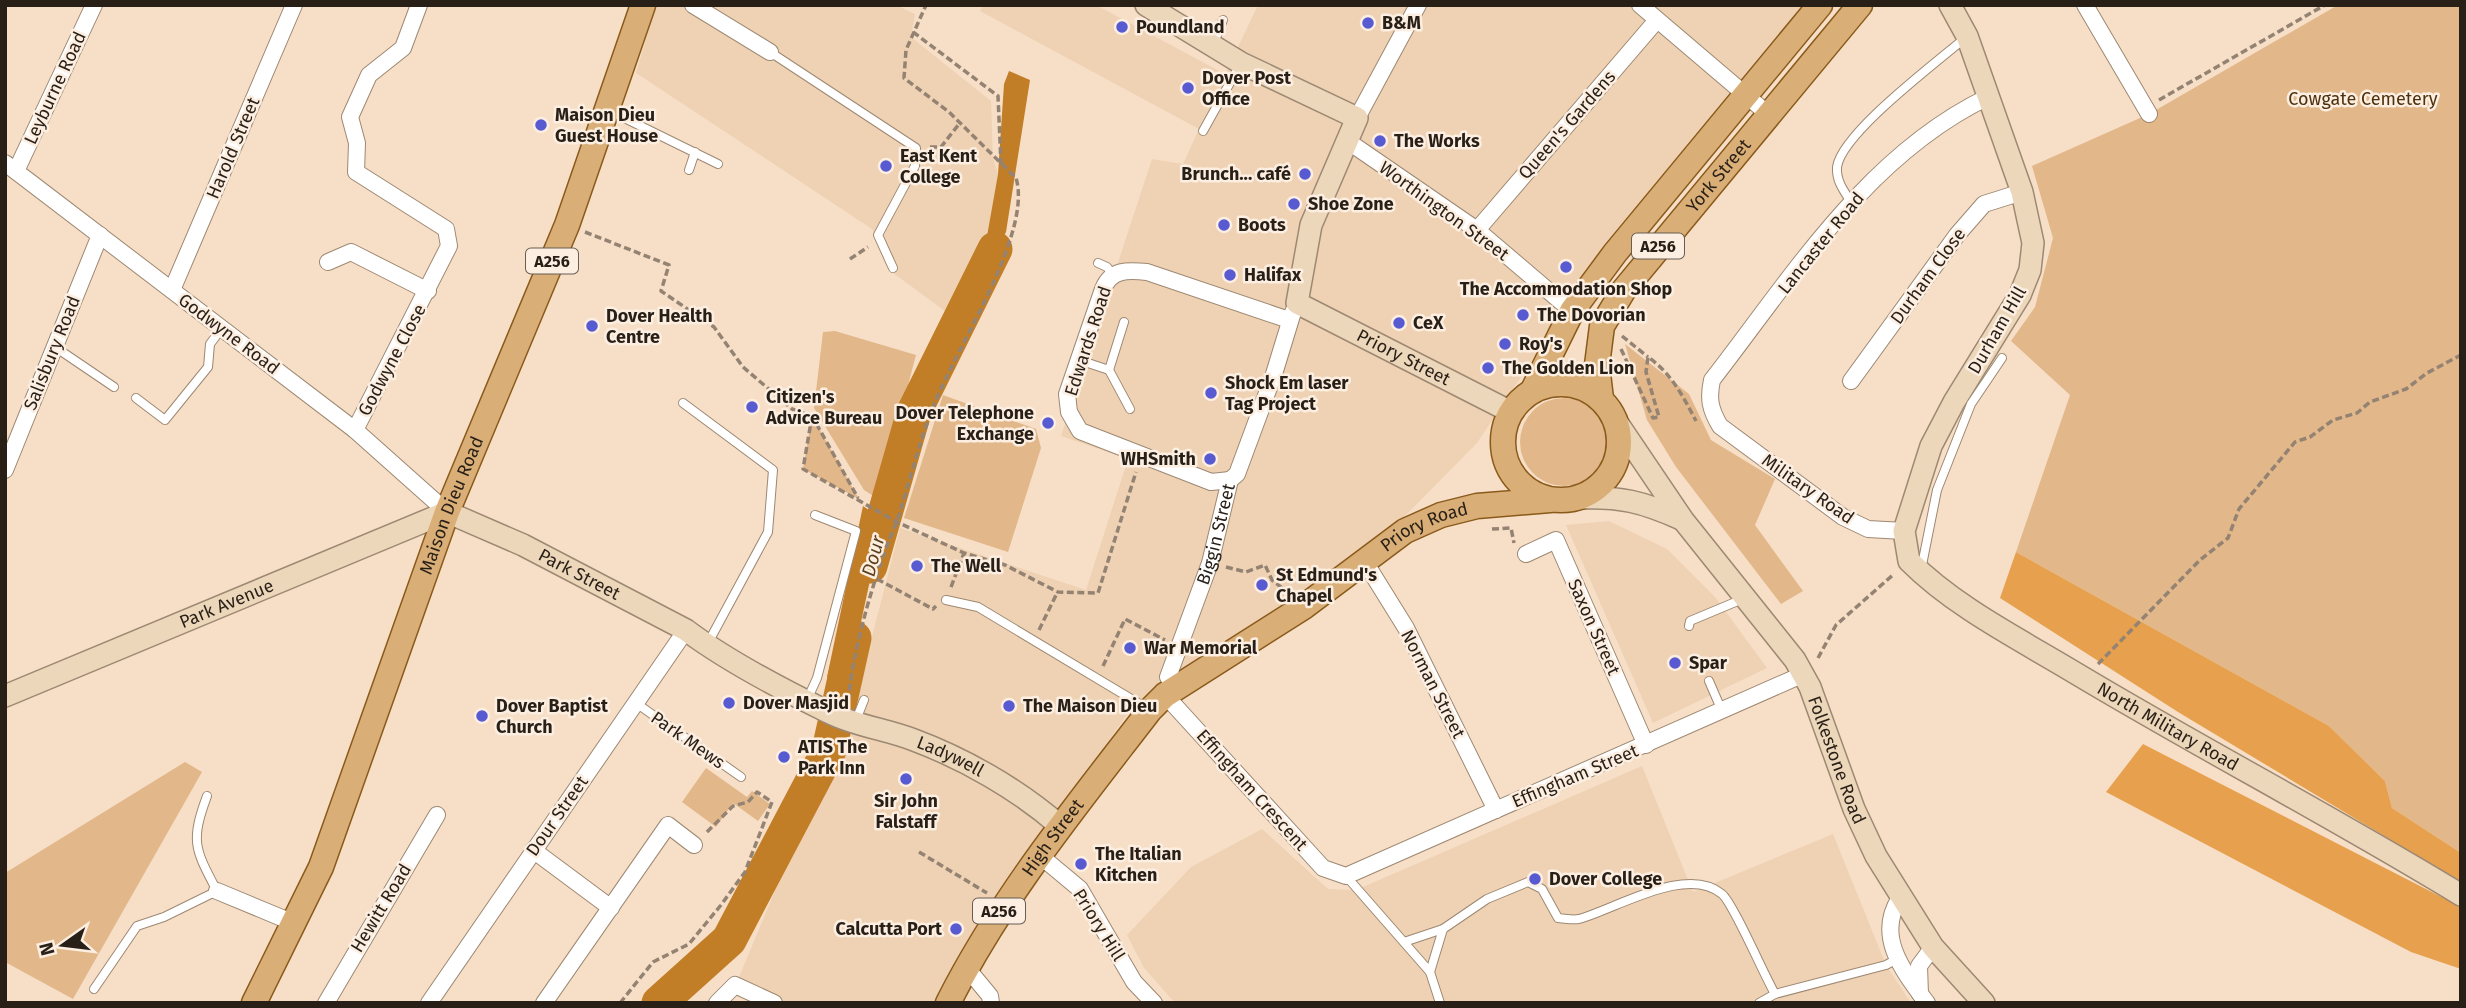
<svg xmlns="http://www.w3.org/2000/svg" width="2466" height="1008" viewBox="0 0 2466 1008" font-family="'Fira Sans',sans-serif">
	<rect width="100%" height="100%" fill="#f7dfc7"/>
	<g fill="#efd2b4">
		<path d="M656 5H896L915 14 911 37 991 101 993 158 998 174 987 236 949 314 889 270 872 229 636 73Z"/>
		<path d="M983 5H1096L1225 74 1258 5H1813L1579 290 1477 443 1347 575 1215 648 1133 706 976 931 938 1003H787L737 982 858 691 900 528 1086 590 1128 459 1061 436 1152 159 1183 164 1199 129 980 11Z"/>
		<path d="M1609 521 1667 549 1715 597 1767 668 1653 723 1566 525Z"/>
		<path d="M1642 766 1693 892 1833 834 1886 965 1911 1003H1175L1144 968 1127 935 1191 867 1262 829 1328 889 1356 890Z"/>
	</g>
	<g fill="#e2b78a">
		<path d="M2338 5H2461V853L2392 808 2385 781 2329 726 2016 552 2070 395 2011 341 2035 307 2053 238 2032 166 2149 114Z"/>
		<path d="M835 331 916 355 878 499 864 490 814 408 823 332Z"/>
		<path d="M1625 344 1689 394 1711 440 1775 479 1755 525 1803 591 1781 604 1676 467 1647 420Z"/>
		<path d="M943 395 1036 429 1041 448 1008 552 904 518Z"/>
		<circle cx="1564" cy="442" r="44"/>
		<path d="M812 416 859 499 803 469Z"/>
		<path d="M185 762 202 772 73 999 5 962V873Z"/>
		<path d="M706 768 747 797 752 791 770 804 758 821 733 803 716 827 682 802Z"/>
	</g>
	<g fill="#e6a04e">
		<path d="M2016 552 2329 726 2385 781 2392 808 2461 853V882L2178 712 2000 598Z"/>
		<path d="M2143 744 2461 907V969L2411 952 2106 792Z"/>
	</g>
	<g fill="#c27e27">
		<path d="M1009 71 1030 80 1006 232 914 412 890 504 876 496 918 372 987 236 998 174 1004 84Z"/>
		<path d="M863 506 883 520 847 687 827 677Z"/>
	</g>
	<g fill="none" stroke-linecap="round" stroke-linejoin="round">
		<g stroke="#c27e27" stroke-width="35">
			<path d="M870 566 914 412 995 249"/>
			<path d="M659 1003 729 940 829 750 854 638"/>
		</g>
		<g stroke="#9d8872" stroke-width="10">
			<g id="lane">
				<path d="M1213 45 1223 20"/>
				<path d="M770 52 916 148 915 166 878 235 893 268"/>
				<path d="M610 111 718 164"/>
				<path d="M1203 131 1241 63"/>
				<path d="M689 170 695 152"/>
				<path d="M1851 202C1844 191 1836 181 1837 167 1842 133 1936 63 1965 38"/>
				<path d="M1098 263 1107 267 1113 275"/>
				<path d="M55 347 114 387"/>
				<path d="M1079 360 1109 370 1124 322"/>
				<path d="M1109 370 1130 409"/>
				<path d="M136 398 165 420 208 367 210 344 222 328"/>
				<path d="M683 403 773 470 768 532 708 643"/>
				<path d="M1921 570 1937 490 1971 404 2002 358"/>
				<path d="M946 600 978 607 1148 709"/>
				<path d="M1689 626 1690 621 1745 598"/>
				<path d="M1709 681 1722 711"/>
				<path d="M807 700 817 678 856 531 815 515"/>
				<path d="M636 703 741 777"/>
				<path d="M856 720 864 700"/>
				<path d="M1346 876 1430 972 1440 1003"/>
				<path d="M1404 942 1443 929"/>
				<path d="M1430 972 1443 929 1487 899 1528 882 1542 889 1558 918C1565 919 1573 920 1579 919 1616 909 1687 864 1722 894 1733 903 1764 975 1775 994L1759 1003"/>
				<path d="M94 989 137 926 164 917 217 891C195 849 190 842 207 796"/>
				<path d="M1775 994 1886 965 1897 959"/>
			</g>
		</g>
		<g stroke="#9d8872" stroke-width="18">
			<g id="street">
				<path d="M693 5 770 52"/>
				<path d="M1640 5 1768 114"/>
				<path d="M2085 5 2149 114"/>
				<path d="M1357 118 1418 5"/>
				<path d="M1346 140 1477 230 1572 311"/>
				<path d="M5 163 355 430 447 512"/>
				<path d="M16 171 94 5"/>
				<path d="M1477 230 1657 20"/>
				<path d="M328 262 351 252 428 291"/>
				<path d="M172 290 294 5"/>
				<path d="M1851 381 1957 235 1984 204 2022 192"/>
				<path d="M355 430 449 246 446 229 356 172 357 143 350 117 369 75 403 48 419 5"/>
				<path d="M5 470 100 235"/>
				<path d="M1230 480 1211 482 1080 431 1069 412 1067 394 1103 289C1111 269 1128 270 1147 272L1289 320"/>
				<path d="M1904 531 1868 529 1843 517 1720 426C1710 409 1708 399 1712 380 1792 277 1867 155 1988 97"/>
				<path d="M1526 554 1556 540 1646 745"/>
				<path d="M1365 562 1406 628 1496 810"/>
				<path id="s1" d="M1175 688 1168 677 1210 563 1230 480 1237 474 1274 374 1293 312"/>
				<path d="M1165 695 1323 868 1346 876 1804 674"/>
				<path d="M533 850 611 908"/>
				<path d="M1038 854 1080 889 1134 982 1154 1003"/>
				<path d="M217 891 294 923"/>
				<path d="M1900 898C1875 936 1903 971 1927 1003"/>
				<path d="M966 967 990 996 991 1003"/>
				<path d="M1920 994 1919 966 1933 947"/>
				<path d="M326 1003 437 815"/>
				<path d="M429 1003 686 630"/>
				<path d="M544 1003 668 825 694 845"/>
				<path d="M717 1003 735 985 774 1003"/>
			</g>
		</g>
		<g stroke="#9d8872" stroke-width="24">
			<g id="secondary">
				<path id="s2" d="M1146 5 1241 63 1357 118 1311 225 1297 303 1509 411"/>
				<path id="s3" d="M1950 5 1967 36 2022 192 2033 243 2030 270 2020 295 1954 402 1931 446 1904 531 1909 561C1956 608 2021 640 2077 674 2204 750 2335 818 2461 895"/>
				<path id="s4" d="M1614 418 1683 520 1795 660 1810 687 1854 809 1876 856 1933 947 1984 1003"/>
				<path d="M1578 498C1620 496 1643 502 1681 519"/>
				<path id="s5" d="M5 696 447 512 523 545 686 630C726 660 783 690 828 712 855 726 886 729 914 740 965 759 1019 790 1060 826"/>
			</g>
		</g>
		<g stroke="#8a5a1b" stroke-width="27">
			<g id="primary">
				<circle cx="1561" cy="442" r="58"/>
				<path d="M1533 390 1572 311 1615 253 1820 5"/>
				<path id="s6" d="M1601 399 1597 365 1602 326 1623 291 1860 5"/>
				<path id="s7" d="M254 1003 321 867 447 512 567 225 643 5"/>
				<path id="s8" d="M948 1003C1002 896 1077 805 1150 710L1165 695 1305 606 1405 531 1441 515 1477 506 1550 500"/>
			</g>
		</g>
		<g stroke="#948373" stroke-width="3.5" stroke-dasharray="7 3.5" stroke-linecap="butt">
			<path d="M913 32 998 96 1001 164"/>
			<path d="M2159 100 2325 5"/>
			<path d="M930 147H941L959 124"/>
			<path d="M585 232 669 265 661 291 714 327 743 367 792 409 812 416 858 498"/>
			<path d="M850 259 868 247"/>
			<path d="M1622 336 1648 357"/>
			<path d="M1621 349 1653 418 1659 417 1646 372 1648 357C1671 373 1683 396 1696 421"/>
			<path d="M812 416 803 469 897 522 964 553 1005 565 1058 592 1098 593 1136 472"/>
			<path d="M1492 529 1511 528 1514 543"/>
			<path d="M1226 567 1246 572 1265 565 1272 580 1286 591"/>
			<path d="M877 579 933 609 936 606"/>
			<path d="M951 587 964 553"/>
			<path d="M1039 630 1057 593"/>
			<path d="M1818 658 1836 625 1894 574"/>
			<path d="M2098 664 2200 560 2228 538 2239 509 2295 442 2310 437 2333 420 2357 413 2370 402 2406 389 2427 373 2461 355"/>
			<path d="M1103 666 1125 619 1165 640"/>
			<path d="M849 701C849 661 879 558 897 522 909 483 919 443 934 405 955 350 1033 233 1016 178L949 112 904 78 906 50 926 5"/>
			<path d="M919 852 987 893"/>
			<path d="M620 1003 653 962 689 944 721 905 745 872 772 802 757 792 748 802 733 806 706 833"/>
		</g>
		<use href="#lane" stroke="#fff" stroke-width="8"/>
		<use href="#street" stroke="#fff" stroke-width="16"/>
		<use href="#secondary" stroke="#ecd7bb" stroke-width="21"/>
		<use href="#primary" stroke="#d9af77" stroke-width="24"/>
	</g>
	<g fill="#585ad2" stroke="#fceee0" stroke-width="2.5">
		<circle cx="1368" cy="23" r="7"/>
		<circle cx="1122" cy="27" r="7"/>
		<circle cx="1188" cy="88" r="7"/>
		<circle cx="541" cy="125" r="7"/>
		<circle cx="1380" cy="141" r="7"/>
		<circle cx="886" cy="166" r="7"/>
		<circle cx="1305" cy="174" r="7"/>
		<circle cx="1294" cy="204" r="7"/>
		<circle cx="1224" cy="225" r="7"/>
		<circle cx="1566" cy="267" r="7"/>
		<circle cx="1230" cy="275" r="7"/>
		<circle cx="1523" cy="315" r="7"/>
		<circle cx="1399" cy="323" r="7"/>
		<circle cx="592" cy="326" r="7"/>
		<circle cx="1505" cy="344" r="7"/>
		<circle cx="1488" cy="368" r="7"/>
		<circle cx="1211" cy="393" r="7"/>
		<circle cx="752" cy="407" r="7"/>
		<circle cx="1048" cy="423" r="7"/>
		<circle cx="1210" cy="459" r="7"/>
		<circle cx="917" cy="566" r="7"/>
		<circle cx="1262" cy="585" r="7"/>
		<circle cx="1130" cy="648" r="7"/>
		<circle cx="1675" cy="663" r="7"/>
		<circle cx="729" cy="703" r="7"/>
		<circle cx="1009" cy="706" r="7"/>
		<circle cx="482" cy="716" r="7"/>
		<circle cx="784" cy="757" r="7"/>
		<circle cx="906" cy="779" r="7"/>
		<circle cx="1081" cy="864" r="7"/>
		<circle cx="1535" cy="879" r="7"/>
		<circle cx="956" cy="929" r="7"/>
	</g>
	<g text-anchor="middle" dominant-baseline="central" stroke-width="5" stroke-linejoin="round" paint-order="stroke">
		<g fill="#fceee0" stroke="#685d53" stroke-width="2">
			<rect x="1632" y="233.5" width="52" height="25" rx="5"/>
			<rect x="526" y="248.5" width="52" height="25" rx="5"/>
			<rect x="973" y="898.5" width="52" height="25" rx="5"/>
		</g>
		<g font-size="16" font-weight="bold" fill="#281f17">
			<text x="1658" y="246">A256</text>
			<text x="552" y="261">A256</text>
			<text x="999" y="911">A256</text>
		</g>
		<g font-size="18" font-weight="bold" fill="#281f17" stroke="#fceee0" text-anchor="start">
			<text x="1382" y="23">B&amp;M</text>
			<text x="1136" y="27">Poundland</text>
			<text x="1202" y="78">Dover Post<tspan x="1202" dy="21">Office</tspan></text>
			<text x="555" y="115">Maison Dieu<tspan x="555" dy="21">Guest House</tspan></text>
			<text x="1394" y="141">The Works</text>
			<text x="900" y="156">East Kent<tspan x="900" dy="21">College</tspan></text>
			<text x="1291" y="174" text-anchor="end">Brunch... café</text>
			<text x="1308" y="204">Shoe Zone</text>
			<text x="1238" y="225">Boots</text>
			<text x="1244" y="275">Halifax</text>
			<text x="1566" y="289" text-anchor="middle">The Accommodation Shop</text>
			<text x="1537" y="315">The Dovorian</text>
			<text x="606" y="316">Dover Health<tspan x="606" dy="21">Centre</tspan></text>
			<text x="1413" y="323">CeX</text>
			<text x="1519" y="344">Roy's</text>
			<text x="1502" y="368">The Golden Lion</text>
			<text x="1225" y="383">Shock Em laser<tspan x="1225" dy="21">Tag Project</tspan></text>
			<text x="766" y="397">Citizen's<tspan x="766" dy="21">Advice Bureau</tspan></text>
			<text x="1034" y="413" text-anchor="end">Dover Telephone<tspan x="1034" dy="21">Exchange</tspan></text>
			<text x="1196" y="459" text-anchor="end">WHSmith</text>
			<text x="931" y="566">The Well</text>
			<text x="1276" y="575">St Edmund's<tspan x="1276" dy="21">Chapel</tspan></text>
			<text x="1144" y="648">War Memorial</text>
			<text x="1689" y="663">Spar</text>
			<text x="743" y="703">Dover Masjid</text>
			<text x="496" y="706">Dover Baptist<tspan x="496" dy="21">Church</tspan></text>
			<text x="1023" y="706">The Maison Dieu</text>
			<text x="798" y="747">ATIS The<tspan x="798" dy="21">Park Inn</tspan></text>
			<text x="906" y="801" text-anchor="middle">Sir John<tspan x="906" dy="21">Falstaff</tspan></text>
			<text x="1095" y="854">The Italian<tspan x="1095" dy="21">Kitchen</tspan></text>
			<text x="1549" y="879">Dover College</text>
			<text x="942" y="929" text-anchor="end">Calcutta Port</text>
		</g>
		<g font-size="18" fill="#281f17" stroke="#fceee0">
			<text transform="translate(55 88) rotate(-65)">Leyburne Road</text>
			<text transform="translate(1567 125) rotate(-49)">Queen's Gardens</text>
			<text transform="translate(233 148) rotate(-67)">Harold Street</text>
			<text stroke="none"><textPath href="#s6" startOffset="264">York Street</textPath></text>
			<text transform="translate(1444 211) rotate(36)">Worthington Street</text>
			<text transform="translate(1821 243) rotate(-51)">Lancaster Road</text>
			<text transform="translate(1928 276) rotate(-54)">Durham Close</text>
			<text transform="translate(1997 330) rotate(-60)">Durham Hill</text>
			<text transform="translate(229 334) rotate(37)">Godwyne Road</text>
			<text transform="translate(1088 341) rotate(-72)">Edwards Road</text>
			<text transform="translate(52 353) rotate(-68)">Salisbury Road</text>
			<text stroke="none"><textPath href="#s2" startOffset="555">Priory Street</textPath></text>
			<text transform="translate(392 360) rotate(-62)">Godwyne Close</text>
			<text transform="translate(1808 489) rotate(35)">Military Road</text>
			<text stroke="none"><textPath href="#s7" startOffset="536">Maison Dieu Road</textPath></text>
			<text stroke="none"><textPath href="#s8" startOffset="688">Priory Road</textPath></text>
			<text stroke="none"><textPath href="#s1" startOffset="164">Biggin Street</textPath></text>
			<text stroke="none"><textPath href="#s5" startOffset="625">Park Street</textPath></text>
			<text stroke="none"><textPath href="#s5" startOffset="240">Park Avenue</textPath></text>
			<text transform="translate(1594 627) rotate(66)">Saxon Street</text>
			<text transform="translate(1433 684) rotate(63)">Norman Street</text>
			<text stroke="none"><textPath href="#s3" startOffset="910">North Military Road</textPath></text>
			<text transform="translate(688 740) rotate(35)">Park Mews</text>
			<text stroke="none"><textPath href="#s5" startOffset="1040">Ladywell</textPath></text>
			<text stroke="none"><textPath href="#s4" startOffset="411">Folkestone Road</textPath></text>
			<text transform="translate(1575 776) rotate(-23)">Effingham Street</text>
			<text transform="translate(1252 790) rotate(48)">Effingham Crescent</text>
			<text transform="translate(557 816) rotate(-55)">Dour Street</text>
			<text stroke="none"><textPath href="#s8" startOffset="196">High Street</textPath></text>
			<text transform="translate(381 908) rotate(-59)">Hewitt Road</text>
			<text transform="translate(1099 925) rotate(58)">Priory Hill</text>
		</g>
		<g font-size="18" fill="#4e310f" stroke="#fceee0">
			<text x="2363" y="99">Cowgate Cemetery</text>
		</g>
		<g font-size="19" font-style="italic" fill="#5b3e1c" stroke="#fceee0">
			<text transform="translate(873 556) rotate(-75)">Dour</text>
		</g>
	</g>
	<rect width="2466" height="1008" fill="none" stroke="#281f17" stroke-width="14"/>
	<g transform="translate(63 945) rotate(256)" stroke="#fceee0" stroke-width="5" paint-order="stroke">
	<path d="M0-5L12 26L0 18L-12 26Z" fill="#281f17"/>
	<text y="-10" font-size="19" font-weight="bold" text-anchor="middle" fill="#281f17">N</text>
	</g>
</svg>
